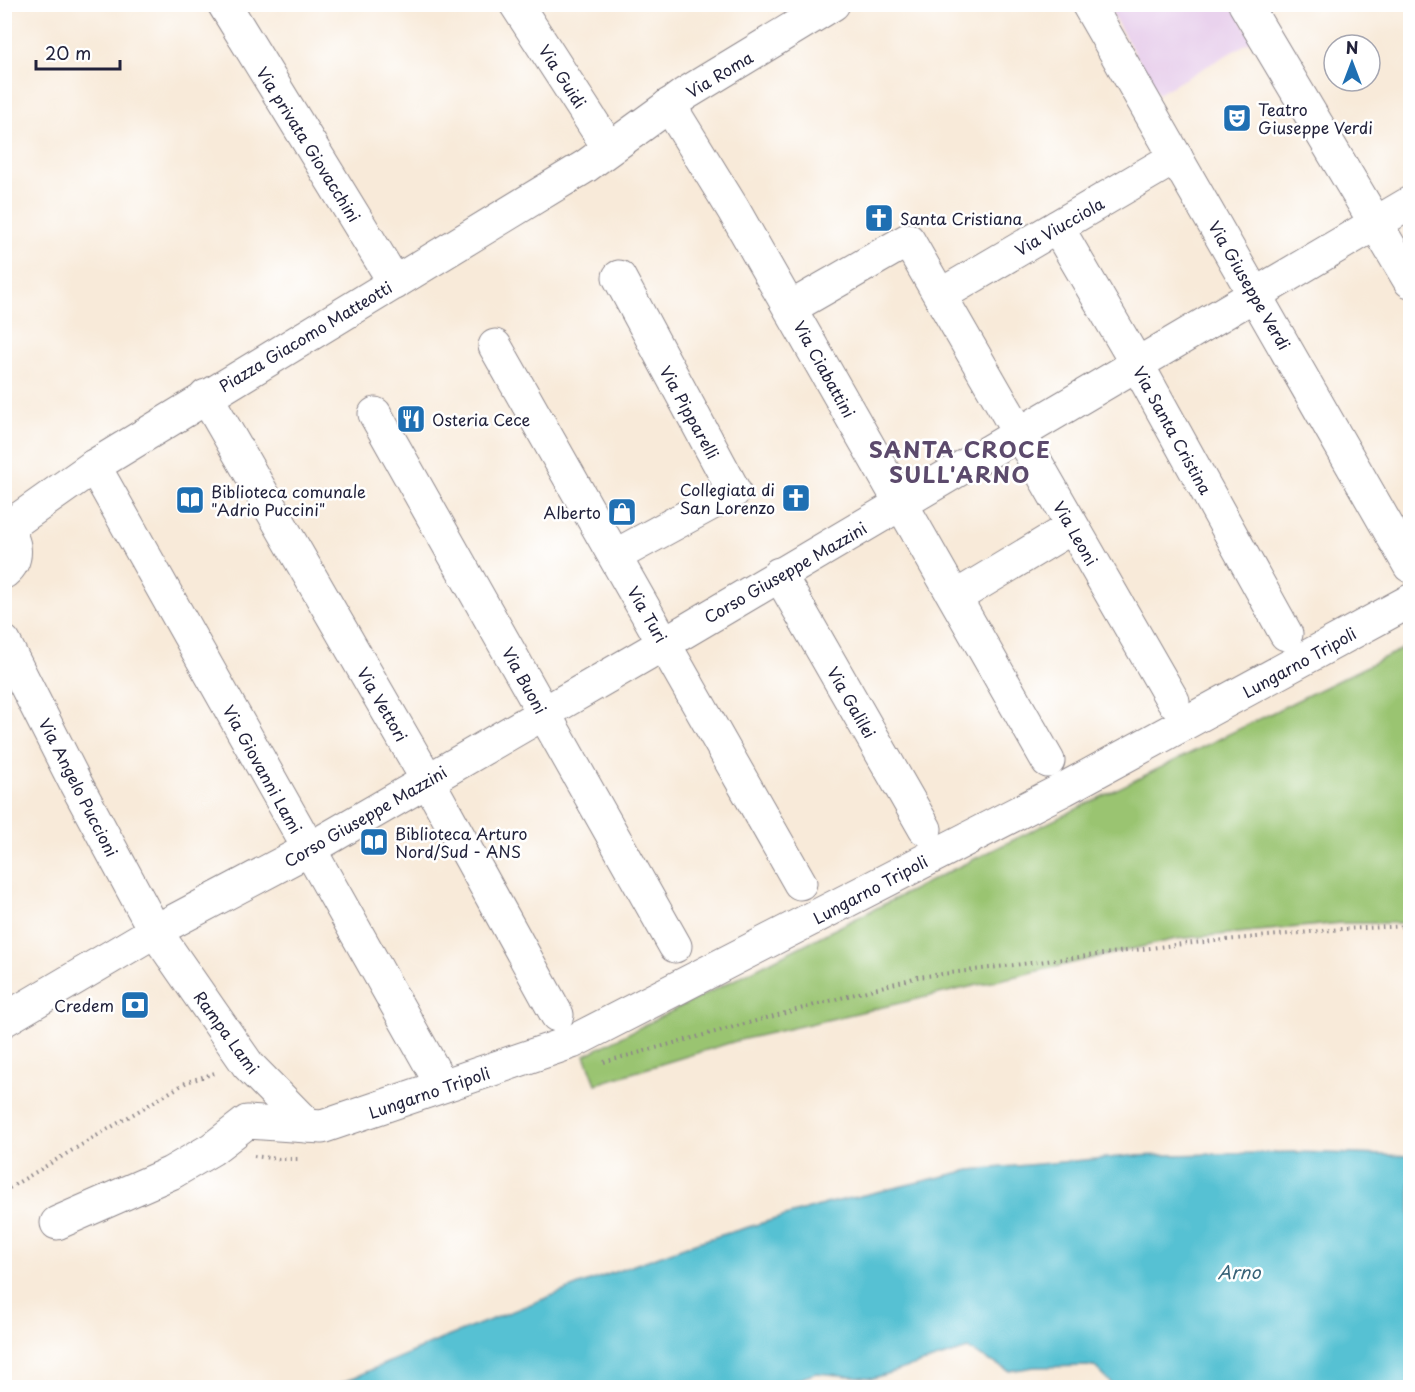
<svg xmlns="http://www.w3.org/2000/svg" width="1415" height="1392" viewBox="0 0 1415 1392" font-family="'Playpen Sans',sans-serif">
	<rect width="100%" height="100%" fill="#fff"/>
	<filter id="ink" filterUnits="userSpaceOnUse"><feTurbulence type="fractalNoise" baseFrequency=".0167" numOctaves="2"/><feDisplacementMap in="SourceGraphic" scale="12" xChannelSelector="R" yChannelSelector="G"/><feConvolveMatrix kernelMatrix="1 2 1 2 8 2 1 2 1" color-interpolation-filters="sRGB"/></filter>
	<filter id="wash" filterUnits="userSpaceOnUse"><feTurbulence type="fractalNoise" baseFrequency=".008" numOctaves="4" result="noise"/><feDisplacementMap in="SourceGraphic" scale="24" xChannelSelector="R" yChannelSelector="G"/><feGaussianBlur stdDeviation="1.35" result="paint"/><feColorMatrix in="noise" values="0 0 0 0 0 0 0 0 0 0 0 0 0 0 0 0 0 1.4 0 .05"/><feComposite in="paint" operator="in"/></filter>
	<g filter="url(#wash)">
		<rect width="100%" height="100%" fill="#f8ead9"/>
		<path fill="#e9d2ed" d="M1107 5H1232L1253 40 1158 94Z"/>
		<path fill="#9ac471" stroke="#5e7356" stroke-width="1.5" d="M1410 645V923H1341L1176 939 736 1041 596 1084 585 1055 942 875Z"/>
		<path fill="#57c1d3" stroke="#3c7287" stroke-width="1.5" d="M1297 1152 1410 1156V1387H1115L1094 1366 1034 1367 1009 1371 968 1349 873 1378 816 1373 776 1387H332L442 1339 579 1285 695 1243 826 1204 970 1170 1130 1156Z"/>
	</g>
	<g filter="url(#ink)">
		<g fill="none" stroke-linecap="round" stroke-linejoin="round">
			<g stroke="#8d868a" stroke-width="35">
				<g id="minor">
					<path d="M224 4 395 283"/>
					<path d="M516 4 609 148"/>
					<path d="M1088 4 1410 566"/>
					<path d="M1245 4 1410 281"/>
					<path d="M669 105 733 209 1048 761"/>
					<path d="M1057 227 1138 366 1286 634"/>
					<path d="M941 295 1176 157"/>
					<path d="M790 308 908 240 1173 701"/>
					<path d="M495 346 800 883"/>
					<path d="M206 396 427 779 557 1015"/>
					<path d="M375 414 675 946"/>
					<path d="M94 466 434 1071"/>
					<path d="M615 556 734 491 619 277"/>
					<path d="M779 574 925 829"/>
					<path d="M956 597 1072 527"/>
					<path d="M4 642 76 784 155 931 248 1065 308 1126"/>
					<path d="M4 1020 155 931 308 850 665 643 1410 203"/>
					<path d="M57 1223 171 1173 212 1149 247 1122 322 1127 572 1042 1064 789 1410 601"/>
				</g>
			</g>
			<g stroke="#8d868a" stroke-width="35">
				<g id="major">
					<path d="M4 529C17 541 19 560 4 572"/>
					<path d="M5 529 94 466 586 166 685 94 833 4"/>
				</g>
			</g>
			<g stroke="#8d868a" stroke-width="4" stroke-dasharray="1.5 4.5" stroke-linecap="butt">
				<path d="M604 1062 918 977 1183 944 1342 929 1410 926"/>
				<path d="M254 1156 279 1159H300"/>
				<path d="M4 1191 187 1082 218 1072"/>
			</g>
			<use href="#minor" stroke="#fff" stroke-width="33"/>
			<use href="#major" stroke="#fff" stroke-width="33"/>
		</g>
	</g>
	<defs>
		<g id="theatre-square" transform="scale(1.5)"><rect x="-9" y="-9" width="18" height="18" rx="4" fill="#1f6fb2" stroke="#fff"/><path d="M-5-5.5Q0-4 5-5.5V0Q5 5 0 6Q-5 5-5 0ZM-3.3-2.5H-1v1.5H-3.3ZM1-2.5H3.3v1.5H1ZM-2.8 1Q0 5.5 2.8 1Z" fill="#fff"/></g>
		<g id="church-square" transform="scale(1.5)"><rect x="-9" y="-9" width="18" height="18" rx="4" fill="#1f6fb2" stroke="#fff"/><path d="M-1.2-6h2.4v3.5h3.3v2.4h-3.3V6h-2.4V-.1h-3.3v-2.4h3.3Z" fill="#fff"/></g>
		<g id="restaurant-square" transform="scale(1.5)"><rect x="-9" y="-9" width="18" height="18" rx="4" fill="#1f6fb2" stroke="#fff"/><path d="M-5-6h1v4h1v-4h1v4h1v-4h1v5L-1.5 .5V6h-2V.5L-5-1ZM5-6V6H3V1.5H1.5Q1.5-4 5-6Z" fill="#fff"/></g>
		<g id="library-square" transform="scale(1.5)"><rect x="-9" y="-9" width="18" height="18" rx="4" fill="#1f6fb2" stroke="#fff"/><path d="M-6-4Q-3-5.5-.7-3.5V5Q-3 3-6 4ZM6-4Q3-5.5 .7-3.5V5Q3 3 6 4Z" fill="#fff"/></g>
		<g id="shop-square" transform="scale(1.5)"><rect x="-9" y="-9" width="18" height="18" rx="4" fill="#1f6fb2" stroke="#fff"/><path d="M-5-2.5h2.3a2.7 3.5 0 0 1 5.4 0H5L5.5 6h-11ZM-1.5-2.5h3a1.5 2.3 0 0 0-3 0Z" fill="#fff"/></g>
		<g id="bank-square" transform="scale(1.5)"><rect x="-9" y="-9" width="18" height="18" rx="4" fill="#1f6fb2" stroke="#fff"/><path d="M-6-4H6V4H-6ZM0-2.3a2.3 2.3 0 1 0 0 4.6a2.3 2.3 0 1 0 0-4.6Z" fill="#fff"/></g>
	</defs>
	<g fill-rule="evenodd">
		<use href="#theatre-square" x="1237" y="118"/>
		<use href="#church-square" x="879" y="218"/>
		<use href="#restaurant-square" x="411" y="419"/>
		<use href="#church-square" x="796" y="498"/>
		<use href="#library-square" x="190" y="500"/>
		<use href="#shop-square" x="622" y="512"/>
		<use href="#library-square" x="374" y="842"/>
		<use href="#bank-square" x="135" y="1005"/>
	</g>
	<g text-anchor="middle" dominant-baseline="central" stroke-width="5" stroke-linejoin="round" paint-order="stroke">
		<g font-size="16" fill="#22223b" stroke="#fff">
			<text transform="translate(719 74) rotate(-31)">Via Roma</text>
			<text transform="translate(563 76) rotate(57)">Via Guidi</text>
			<text transform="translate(309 144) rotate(58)">Via privata Giovacchini</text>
			<text transform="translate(1059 226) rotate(-30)">Via Viucciola</text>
			<text transform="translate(1250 285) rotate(60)">Via Giuseppe Verdi</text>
			<text transform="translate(305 336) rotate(-31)">Piazza Giacomo Matteotti</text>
			<text transform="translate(825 369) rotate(61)">Via Ciabattini</text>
			<text transform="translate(690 412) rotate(61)">Via Pipparelli</text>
			<text transform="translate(1173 430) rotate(61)">Via Santa Cristina</text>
			<text transform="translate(1076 533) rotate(60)">Via Leoni</text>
			<text transform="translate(785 572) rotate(-30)">Corso Giuseppe Mazzini</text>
			<text transform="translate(648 614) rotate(60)">Via Turi</text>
			<text transform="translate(1299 662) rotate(-29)">Lungarno Tripoli</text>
			<text transform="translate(525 680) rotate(61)">Via Buoni</text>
			<text transform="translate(852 702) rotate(60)">Via Galilei</text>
			<text transform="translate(383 704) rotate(60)">Via Vettori</text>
			<text transform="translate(263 769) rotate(61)">Via Giovanni Lami</text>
			<text transform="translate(79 787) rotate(63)">Via Angelo Puccioni</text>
			<text transform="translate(365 816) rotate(-30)">Corso Giuseppe Mazzini</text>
			<text transform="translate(870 889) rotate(-28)">Lungarno Tripoli</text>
			<text transform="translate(227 1032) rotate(54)">Rampa Lami</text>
			<text transform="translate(429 1092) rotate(-19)">Lungarno Tripoli</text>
		</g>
		<g font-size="16" fill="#22223b" stroke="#fff" text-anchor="start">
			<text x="1258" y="109">Teatro<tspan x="1258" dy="18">Giuseppe Verdi</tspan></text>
			<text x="900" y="218">Santa Cristiana</text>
			<text x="432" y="419">Osteria Cece</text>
			<text x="775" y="489" text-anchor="end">Collegiata di<tspan x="775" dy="18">San Lorenzo</tspan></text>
			<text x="211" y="491">Biblioteca comunale<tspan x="211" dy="18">"Adrio Puccini"</tspan></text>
			<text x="601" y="512" text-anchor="end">Alberto</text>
			<text x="395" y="833">Biblioteca Arturo<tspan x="395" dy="18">Nord/Sud - ANS</tspan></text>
			<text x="114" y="1005" text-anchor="end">Credem</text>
		</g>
		<g font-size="18" font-style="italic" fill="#376278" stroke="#fff">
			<text x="1239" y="1271">Arno</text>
		</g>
		<g font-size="22" font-weight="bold" letter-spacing="1.5" fill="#5c4a6c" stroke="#fff">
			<text x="960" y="448">SANTA CROCE<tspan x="960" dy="25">SULL'ARNO</tspan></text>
		</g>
	</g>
	<rect width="1415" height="1392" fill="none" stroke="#fff" stroke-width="24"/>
	<g transform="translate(1352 63)"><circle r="28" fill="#ffffff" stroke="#a7a7b1" stroke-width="1.5"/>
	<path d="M0-4.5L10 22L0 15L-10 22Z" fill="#1f6fb2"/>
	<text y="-9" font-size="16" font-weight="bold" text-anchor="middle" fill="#22223b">N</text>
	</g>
	<path d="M36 60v9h84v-9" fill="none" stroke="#22223b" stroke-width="3"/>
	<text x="45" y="60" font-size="18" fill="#22223b" stroke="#ffffff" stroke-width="4.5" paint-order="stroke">20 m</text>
</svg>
